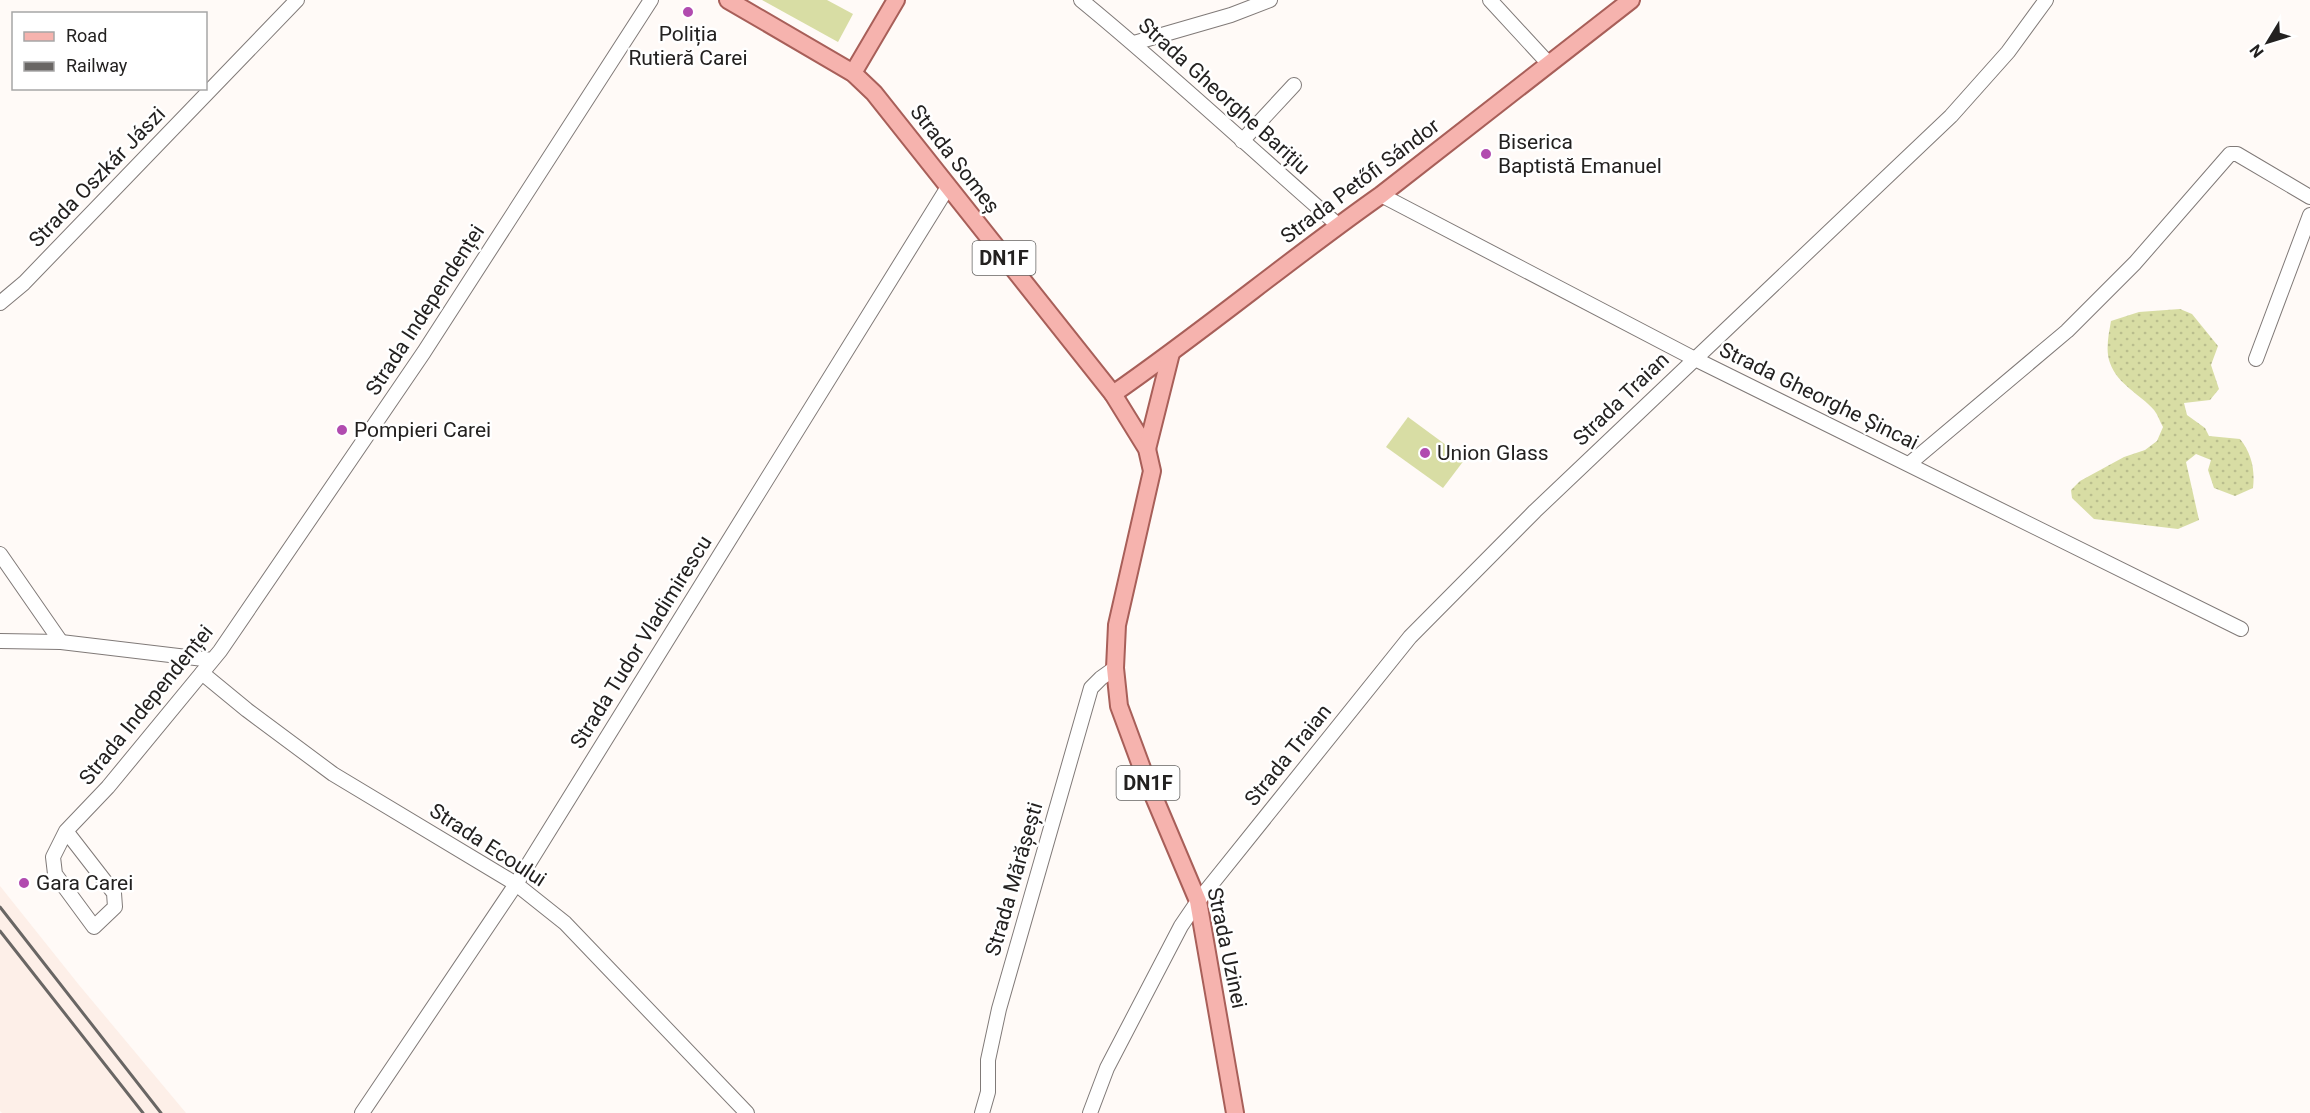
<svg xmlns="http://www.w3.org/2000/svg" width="2310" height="1113" viewBox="0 0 2310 1113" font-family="Roboto,sans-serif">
	<defs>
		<pattern id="grass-dots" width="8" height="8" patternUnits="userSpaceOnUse" patternTransform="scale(1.5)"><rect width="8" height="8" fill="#d8dda4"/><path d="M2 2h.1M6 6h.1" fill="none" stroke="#b9bd8d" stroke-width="1.8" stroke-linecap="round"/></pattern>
	</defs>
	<rect width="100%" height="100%" fill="#fffaf7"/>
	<path fill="#fdefe8" d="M0 886 79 985 186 1113H2L0 1111Z"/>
	<path fill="url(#grass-dots)" d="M2180 309 2192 314 2218 346 2211 365 2219 389 2210 400 2184 403 2187 415 2205 428 2209 436 2240 439C2252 454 2255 470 2253 488L2235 496 2214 488 2208 470 2211 460 2196 454 2186 462 2199 520 2178 529 2094 519 2072 498 2071 490 2080 481 2124 457 2145 450 2157 441 2163 427C2160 422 2158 415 2154 410 2140 394 2118 385 2110 363 2105 350 2109 333 2111 321L2139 312Z"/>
	<g fill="#d8dda4">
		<path d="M762 0H827L853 14 838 42Z"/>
		<path d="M1408 417 1465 459 1443 488 1386 447Z"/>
	</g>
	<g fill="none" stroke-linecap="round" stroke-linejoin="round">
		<g stroke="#807a78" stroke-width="16">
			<g id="minor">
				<path d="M1081 0C1169 72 1252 150 1338 225"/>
				<path d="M1490 0 1549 64"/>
				<path d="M1134 43 1231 15 1270 0"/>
				<path d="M1242 141 1294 85"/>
				<path d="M1381 195 1693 358 2241 629"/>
				<path d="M0 303 24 283 297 0"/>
				<path d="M2256 359 2310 215"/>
				<path d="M1909 464 2067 331 2135 263 2230 154H2237L2310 197"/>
				<path d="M0 554 61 642"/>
				<path d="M0 641 61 642 212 660"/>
				<path d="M202 673 247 710 333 774 516 884 565 923 747 1113"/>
				<path d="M66 831 114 893 115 907 94 927 55 874 53 857 66 831 108 787 220 651 424 352 651 0"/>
				<path d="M362 1113 516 884 948 187"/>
				<path d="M982 1113 988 1092V1060L999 1009 1091 688 1101 678 1115 668"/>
				<path d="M1090 1113 1107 1068 1181 926 1198 901 1410 637 1535 511 1951 116 2008 52 2046 0"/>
			</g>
		</g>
		<g stroke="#a85f59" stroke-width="20">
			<g id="major">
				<path d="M728 0 853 73 874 93 1113 394 1147 449 1152 471 1117 625 1115 668 1119 706 1143 771 1198 901 1235 1113"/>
				<path d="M853 73 896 0"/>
				<path d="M1113 394C1204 331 1290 259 1381 195L1631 0"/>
				<path d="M1147 449 1171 353"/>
			</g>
		</g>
		<use href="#minor" stroke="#fff" stroke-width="14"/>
		<use href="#major" stroke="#f6b3ae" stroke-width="16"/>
		<g stroke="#696664" stroke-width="3">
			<path d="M0 907 161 1113"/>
			<path d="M0 931 143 1113"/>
		</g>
	</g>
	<g fill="#b14baf" stroke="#fff" stroke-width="2">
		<circle cx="688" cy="12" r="6"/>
		<circle cx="1486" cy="154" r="6"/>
		<circle cx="342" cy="430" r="6"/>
		<circle cx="1425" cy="453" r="6"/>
		<circle cx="24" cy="883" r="6"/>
	</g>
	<g text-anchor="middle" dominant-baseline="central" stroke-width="5" stroke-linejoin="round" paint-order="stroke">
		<g fill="#fff" stroke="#656463" stroke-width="1.5">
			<rect x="972.5" y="241" width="63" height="34" rx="4.5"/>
			<rect x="1116.5" y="766" width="63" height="34" rx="4.5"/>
		</g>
		<g font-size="20" font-weight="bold" fill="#232120">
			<text x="1004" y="258">DN1F</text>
			<text x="1148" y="783">DN1F</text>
		</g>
		<g font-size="21" fill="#232120" stroke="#fff" text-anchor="start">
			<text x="688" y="34" text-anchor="middle">Poliția<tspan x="688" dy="24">Rutieră Carei</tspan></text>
			<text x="1498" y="142">Biserica<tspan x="1498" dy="24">Baptistă Emanuel</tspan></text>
			<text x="354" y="430">Pompieri Carei</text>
			<text x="1437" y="453">Union Glass</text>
			<text x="36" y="883">Gara Carei</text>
		</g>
		<g font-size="21" fill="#232120" stroke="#fff">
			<text transform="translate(1224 96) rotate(42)">Strada Gheorghe Barițiu</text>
			<text transform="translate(955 159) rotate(52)">Strada Someș</text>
			<text transform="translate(97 177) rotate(-46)">Strada Oszkár Jászi</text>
			<text transform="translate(1360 181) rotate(-37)">Strada Petőfi Sándor</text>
			<text transform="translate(425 310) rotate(-57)">Strada Independenței</text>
			<text transform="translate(1819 396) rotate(26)">Strada Gheorghe Șincai</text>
			<text transform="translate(1621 399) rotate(-44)">Strada Traian</text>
			<text transform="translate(641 642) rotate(-58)">Strada Tudor Vladimirescu</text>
			<text transform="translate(146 705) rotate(-51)">Strada Independenței</text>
			<text transform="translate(1288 755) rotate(-51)">Strada Traian</text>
			<text transform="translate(488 845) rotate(33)">Strada Ecoului</text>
			<text transform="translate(1014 879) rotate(-74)">Strada Mărășești</text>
			<text transform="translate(1227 948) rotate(78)">Strada Uzinei</text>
		</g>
	</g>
	<rect x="12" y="12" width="195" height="78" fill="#ffffff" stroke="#a7a6a6" stroke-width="1.5"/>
	<rect x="24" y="32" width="30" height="9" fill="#f6b3ae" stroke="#a7a6a6" stroke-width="1.5"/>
	<text x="66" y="42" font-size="18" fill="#232120">Road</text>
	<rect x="24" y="62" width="30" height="9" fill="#696664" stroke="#a7a6a6" stroke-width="1.5"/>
	<text x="66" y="72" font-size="18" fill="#232120">Railway</text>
	<g transform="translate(2268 42) rotate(232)" stroke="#ffffff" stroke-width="4.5" paint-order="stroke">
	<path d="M0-4.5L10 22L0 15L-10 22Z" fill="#232120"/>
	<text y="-9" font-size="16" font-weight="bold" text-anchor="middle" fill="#232120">N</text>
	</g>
</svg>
